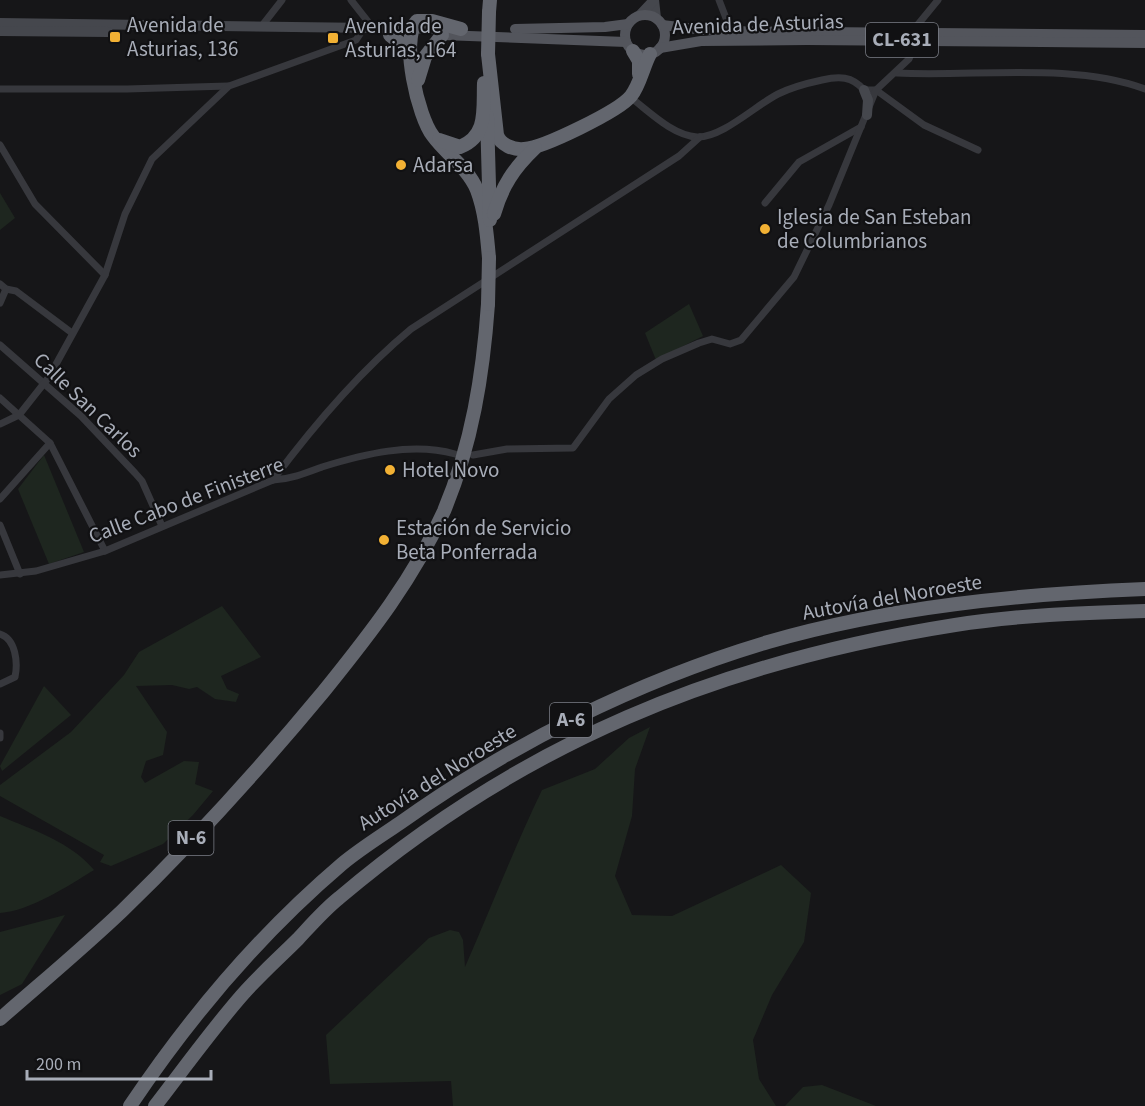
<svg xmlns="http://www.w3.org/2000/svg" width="1145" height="1106" viewBox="0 0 1145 1106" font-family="'Source Sans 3',sans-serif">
	<rect width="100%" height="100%" fill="#161618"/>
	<g fill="#1e261f">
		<path d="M0 193 15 218 0 230Z"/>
		<path d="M689 304 703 336 656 360 645 333Z"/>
		<path d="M44 455 84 552 49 564 18 489Z"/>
		<path d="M222 606 261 657 221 676 227 689 239 694 236 702 215 699 197 687 189 689 172 685 136 686 167 732 163 755 146 761 141 777 145 783 184 761 199 762 195 784 213 791 193 815 163 844 111 866 100 862 104 855 0 796V785L71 732 124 675 139 652Z"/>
		<path d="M44 686 71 715 2 771 0 766Z"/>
		<path d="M650 727 635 769 632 816 615 876 632 915 672 916 781 865 811 893 804 942 772 995 753 1040 759 1079 776 1106H453L451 1081 330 1084 326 1035 429 938 450 930 459 932 463 940 465 967C491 908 514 848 542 790L595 769 629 738Z"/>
		<path d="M0 816C33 830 71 842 94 870 68 886 30 911 0 913Z"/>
		<path d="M65 915 22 984 0 995V932Z"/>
		<path d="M822 1085 876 1106H785L803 1087Z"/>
	</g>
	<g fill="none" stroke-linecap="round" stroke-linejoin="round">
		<g stroke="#37383d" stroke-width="7">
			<path d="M351 0 373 28"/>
			<path d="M719 0 731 31"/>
			<path d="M261 27 282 0"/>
			<path d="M897 73C974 77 1072 62 1145 89"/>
			<path d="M0 89H127L228 86"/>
			<path d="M630 97C650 112 672 135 697 137 722 138 756 105 778 94 792 87 808 83 822 80 839 76 852 76 864 90H876L924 125 978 150"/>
			<path d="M0 145 35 204 105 275"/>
			<path d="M765 203 799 162 861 127"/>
			<path d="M0 284 6 289 16 291 72 333"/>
			<path d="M0 303 6 289"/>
			<path d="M0 345 81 416 135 473 142 481 162 526"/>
			<path d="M0 398 50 443 105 551"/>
			<path d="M0 424 19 415 49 377 105 275 125 214 152 159 229 86 356 40 360 34"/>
			<path d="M473 455 507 449 573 448 609 399 636 375 662 359 699 343 712 339 730 344 741 340 794 277 829 205 876 90 909 59 914 47 915 28 938 0"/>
			<path d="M273 480C314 425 358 373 411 329L679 156 700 137"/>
			<path d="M0 499 50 443"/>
			<path d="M0 525 20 574"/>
			<path d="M0 575 36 571 105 551 273 480C291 479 306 473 322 467 364 454 412 442 455 454"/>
			<path d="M0 634C16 639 18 663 15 677L0 684"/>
			<path d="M0 733V738"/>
		</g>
		<g stroke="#45474d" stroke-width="10">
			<path d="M654 0 656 18"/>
			<path d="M640 15 654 0"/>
			<path d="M0 23 449 29"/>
			<path d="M0 31 108 32"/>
			<path d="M864 90 868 100 867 115"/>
		</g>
		<g stroke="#53555c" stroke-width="10">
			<circle cx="645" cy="35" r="20"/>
			<path d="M662 25 713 31 1145 35"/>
			<path d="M515 29 605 27 628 24"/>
			<path d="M442 35 626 42"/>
			<path d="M660 48 701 41 807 40 1145 43"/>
		</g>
		<g stroke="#63666e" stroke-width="14">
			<path d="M489 12 490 0"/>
			<path d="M461 29 432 21H417C400 40 418 117 433 136 446 154 468 168 477 190 485 211 487 235 489 258"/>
			<path d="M390 35 410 51"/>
			<path d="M633 51 639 61V74"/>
			<path d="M488 54 497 135C501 145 513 150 524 149 543 148 619 111 631 96 640 85 643 67 650 54"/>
			<path d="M418 80 425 57 442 35"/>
			<path d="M487 116 490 220"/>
			<path d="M439 140 460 147C488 136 483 110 484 83"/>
			<path d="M494 214C502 186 514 168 535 148"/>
			<path d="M0 1019C41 983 82 949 122 911 193 842 261 767 324 691 370 634 414 578 444 511 472 444 483 375 488 304"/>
			<path d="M130 1106C189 1018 261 933 342 864 360 849 381 836 400 823 511 744 637 681 768 642 889 607 1019 594 1145 589"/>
			<path d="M155 1106C182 1071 208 1035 237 1001 255 979 278 959 298 939 311 925 324 910 339 898 521 743 720 662 955 625 1017 615 1081 613 1145 611"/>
		</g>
		<g stroke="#63666e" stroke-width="14">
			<path d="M488 54 489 12"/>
			<path d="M488 304 489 258"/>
		</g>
	</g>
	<g fill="#f2b134" stroke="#111113" stroke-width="2">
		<rect x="109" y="31" width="12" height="12" rx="3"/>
		<rect x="327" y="32" width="12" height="12" rx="3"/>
		<circle cx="401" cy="165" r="6"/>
		<circle cx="765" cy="229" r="6"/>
		<circle cx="390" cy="470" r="6"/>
		<circle cx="384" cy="540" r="6"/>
	</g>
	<g text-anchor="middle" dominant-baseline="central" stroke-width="4.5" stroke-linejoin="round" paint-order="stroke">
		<g fill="#111113" stroke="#7b7e86" stroke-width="1.5">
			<rect x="866" y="23" width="72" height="34" rx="4.5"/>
			<rect x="550" y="703" width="42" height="34" rx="4.5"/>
			<rect x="168.5" y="821" width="45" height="34" rx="4.5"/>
		</g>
		<g font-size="20" font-weight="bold" fill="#a8adb8">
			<text x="902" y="40">CL-631</text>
			<text x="571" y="720">A-6</text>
			<text x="191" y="838">N-6</text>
		</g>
		<g font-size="21" fill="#a8adb8" stroke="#111113">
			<text transform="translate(758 24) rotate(-2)">Avenida de Asturias</text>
			<text transform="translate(88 405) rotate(44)">Calle San Carlos</text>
			<text transform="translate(186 500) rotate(-21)">Calle Cabo de Finisterre</text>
			<text transform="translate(892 597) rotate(-10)">Autovía del Noroeste</text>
			<text transform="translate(437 777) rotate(-32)">Autovía del Noroeste</text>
		</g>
		<g font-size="21" fill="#a8adb8" stroke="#111113" text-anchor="start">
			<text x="127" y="25">Avenida de<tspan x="127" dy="24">Asturias, 136</tspan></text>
			<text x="345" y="26">Avenida de<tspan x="345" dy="24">Asturias, 164</tspan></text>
			<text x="413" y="165">Adarsa</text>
			<text x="777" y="217">Iglesia de San Esteban<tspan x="777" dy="24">de Columbrianos</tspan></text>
			<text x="402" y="470">Hotel Novo</text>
			<text x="396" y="528">Estación de Servicio<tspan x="396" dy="24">Beta Ponferrada</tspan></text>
		</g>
	</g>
	<path d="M27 1070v9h184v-9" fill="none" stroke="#a8adb8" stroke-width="3"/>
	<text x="36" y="1070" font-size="18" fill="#a8adb8" stroke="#111113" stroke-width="4.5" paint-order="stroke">200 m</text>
</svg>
